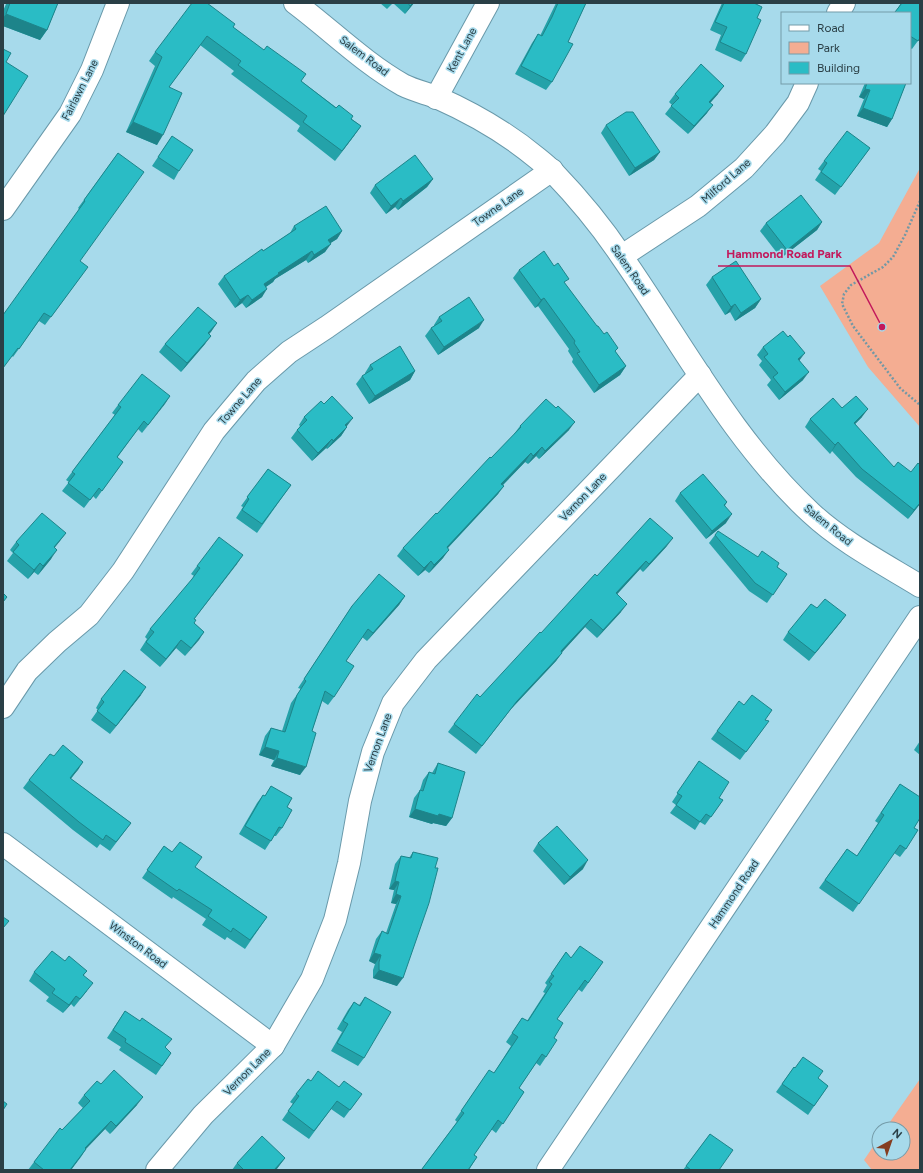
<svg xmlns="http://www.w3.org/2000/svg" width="923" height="1173" viewBox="0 0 923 1173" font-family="Figtree,sans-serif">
	<rect width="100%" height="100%" fill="#a7daeb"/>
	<g fill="#f4ad92">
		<path d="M920 168V427L868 367 820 286 879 243Z"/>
		<path d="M920 1079V1170H872L864 1160 879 1138V1153H903V1129H885Z"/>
	</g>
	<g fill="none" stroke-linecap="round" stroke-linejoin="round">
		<g stroke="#6999aa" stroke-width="24">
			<g id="minor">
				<path d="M295 3C331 30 364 63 403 85 413 90 425 93 436 97 472 113 507 133 537 158 542 162 548 167 553 172 578 198 602 227 622 257 682 343 733 441 811 513 842 542 884 564 920 586"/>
				<path d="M838 13 844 3"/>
				<path d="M436 98 488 3"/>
				<path d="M3 209 70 114 92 70 118 3"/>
				<path d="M622 256 698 206 744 168 775 134 798 103 807 83"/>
				<path d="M3 707 27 671 57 642 89 615 123 571 214 431 256 381 289 352 327 327 552 170"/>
				<path d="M3 844 273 1046"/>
				<path d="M157 1170 203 1115 273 1046 312 979 335 920 349 863 360 801 373 752 393 703 426 660 700 375"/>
				<path d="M548 1170 920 617"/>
			</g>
		</g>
		<path stroke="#7298a5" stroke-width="2.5" stroke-dasharray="2 2" stroke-linecap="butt" d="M920 201 905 235 893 257 883 267 851 285 844 294 842 304 853 326 900 388 920 405"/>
		<use href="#minor" stroke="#fff" stroke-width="22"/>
	</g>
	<g fill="#24a2a9">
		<path d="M3 3H58L47 30 40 40 3 26V11L6 4Z"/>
		<path d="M380 3H393L387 9Z"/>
		<path d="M393 3H414L405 14Z"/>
		<path d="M556 3H586L568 42 552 82 546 90 515 74 532 43 538 34 540 36Z"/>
		<path d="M722 3H754L746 54 741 62 715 50 721 35 710 30Z"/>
		<path d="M901 3H920V38L912 49 910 48V13H895Z"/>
		<path d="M233 27 301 81 361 126 335 161 297 131 300 126 231 74 234 71 200 45 169 87 157 145 126 132 155 66 149 61 155 52Z"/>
		<path d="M865 83H906L892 119 887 127 857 116 864 99 859 97Z"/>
		<path d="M675 94H718L710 103 707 113 688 134 665 114 672 105 669 102Z"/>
		<path d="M606 125 660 152 654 160 629 176 601 133Z"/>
		<path d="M172 136 179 171 174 180 152 166Z"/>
		<path d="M870 148 835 195 815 180 821 171 818 169 824 161Z"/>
		<path d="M118 153 80 261 82 275 45 325 39 321 13 357 12 356 79 209 78 208Z"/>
		<path d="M433 179 427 187 398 210 395 207 386 214 370 193 375 185Z"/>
		<path d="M822 222 817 230 781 258 760 231 766 223Z"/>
		<path d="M294 226 342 231 337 239 330 243 325 252 308 263 306 260 275 279 273 282 266 287 262 297 246 308 242 303 235 308 218 284 224 276 263 251 290 233Z"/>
		<path d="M519 270 565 284 626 366 620 375 594 393 572 362 573 359 568 351 569 349 538 306 535 308 513 278Z"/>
		<path d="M712 277 761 299 755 308 735 321 730 312 725 315 706 285Z"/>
		<path d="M439 317 479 328 438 355 425 336 431 328 434 326V325Z"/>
		<path d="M217 323 209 334 205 344 181 372 159 352 165 344Z"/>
		<path d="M763 347 800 361 803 380 779 400 767 385 771 380 759 365 762 361 757 355Z"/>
		<path d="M370 365 415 371 410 380 369 404 356 384 362 376 365 374V373Z"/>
		<path d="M170 396 142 433 138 429 117 458 123 462 96 499 93 496 84 508 62 491 69 482 66 480 115 415 112 413 118 405Z"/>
		<path d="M842 408 862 417 855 424 920 504 908 519 856 477 832 451 830 454 805 427 810 419Z"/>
		<path d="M304 417 346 427H347L341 436 327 449 326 448 312 461 291 438 300 426 299 425Z"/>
		<path d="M520 426 569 430 539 459 536 456 528 464 525 462 503 485 498 494 448 548 443 558 429 573 425 570 418 576 397 556 403 548 437 514 514 435V434Z"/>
		<path d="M268 469 291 485 257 533 236 518 243 507 241 506Z"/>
		<path d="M680 493 727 502 725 506 726 523 706 539 675 501Z"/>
		<path d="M66 533 54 548 51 559 38 575 34 572 28 579 7 561 13 553 10 550 16 542Z"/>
		<path d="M715 535 777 567 787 574 767 603 749 591 709 543Z"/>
		<path d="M667 546 643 572 640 569 617 594 621 612 597 638 585 627 562 652 556 661 511 709 476 754 448 732 454 724 597 576Z"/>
		<path d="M243 555 194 619V623L204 632 185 656 176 648 160 667 140 650 147 639 145 637 150 629 191 581 194 576 191 574 197 566Z"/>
		<path d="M405 596 399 605 367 641 362 637 346 661 334 697 328 705 322 701 312 731 300 775 271 766 274 760 259 755 265 736 271 728 282 731 291 703 301 689 298 688 352 606Z"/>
		<path d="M817 608 846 615 840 623 809 661 783 640 788 632Z"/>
		<path d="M141 695 110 734 91 720 98 710 96 708 101 699Z"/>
		<path d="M744 705 765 720 763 729 740 760 711 739 717 731Z"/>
		<path d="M920 741V755L914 750Z"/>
		<path d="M54 756 83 762 71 779 131 823 110 851 100 844 97 848 73 830 23 788 29 780Z"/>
		<path d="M699 761 719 798 723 800 705 825 700 822 695 830 670 813 676 805 672 802Z"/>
		<path d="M438 763 452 818 446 826 433 823 432 824 409 817 414 798 420 790 423 780 429 772 432 773Z"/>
		<path d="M900 784 914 828 906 849 900 857 894 853 853 912 819 888 847 849 857 856 878 823 875 821Z"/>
		<path d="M271 786 287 807 282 828 276 836H274L265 850 239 834 257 803 263 795 265 796Z"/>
		<path d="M538 843 583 869 564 885 533 851Z"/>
		<path d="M164 846 195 867 267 917 245 949 227 937 225 940 202 925 206 919 173 897 172 899 142 878Z"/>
		<path d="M413 852 397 986 373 978V970L375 964 369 961 376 939 382 931 386 933 396 904 391 903 394 890 389 889 395 864 401 856 409 858Z"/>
		<path d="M566 952 571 958 603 962 582 992 578 989 557 1019 554 1038 546 1057 540 1066 536 1063 519 1088 524 1092 496 1133 491 1129 474 1155 477 1157 469 1170H421L457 1122 455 1120 483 1079 494 1073 511 1046 506 1042 522 1018 527 1021 545 993 543 992 547 985 545 983Z"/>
		<path d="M65 961 87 971 84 975 87 991 74 1007 71 1004 63 1013 46 1001 49 997 29 981 34 972Z"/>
		<path d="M365 997 364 1058 358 1066 331 1051 342 1032 337 1029 348 1010 354 1002 359 1005Z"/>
		<path d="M125 1011 171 1053 156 1075 119 1050 121 1047 107 1038Z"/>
		<path d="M794 1067 818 1078 828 1086 808 1115 776 1092Z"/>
		<path d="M311 1081 339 1087 356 1102 344 1118 331 1109 309 1139 282 1120 293 1104 290 1102 296 1094Z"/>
		<path d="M101 1084 137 1105 110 1134 105 1129 86 1149 81 1157 71 1170H28L34 1162 62 1130 83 1108 78 1103 84 1095Z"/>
		<path d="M710 1134 719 1170H683Z"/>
		<path d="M285 1158 276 1170H232L237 1163Z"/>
	</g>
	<g fill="#1d848a">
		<path d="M413 3H414L405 14 410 6Z"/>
		<path d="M6 14 47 30 40 40 3 26V18Z"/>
		<path d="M724 86 718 94 704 110 709 102Z"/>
		<path d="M865 89 870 90 864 99 859 97Z"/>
		<path d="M713 105 707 113 688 134 694 126Z"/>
		<path d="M863 108 892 119 887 127 857 116Z"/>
		<path d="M133 122 163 135 157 145 126 132Z"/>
		<path d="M361 126 354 136 335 161 342 151Z"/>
		<path d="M660 152 654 160 629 176 635 168Z"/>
		<path d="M433 179 427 187 398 210 403 201Z"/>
		<path d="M401 198 395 207 386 214 391 206Z"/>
		<path d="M822 222 817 230 781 258 787 250Z"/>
		<path d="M342 231 337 239 323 248 328 240Z"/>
		<path d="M331 244 325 252 308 263 314 255Z"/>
		<path d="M312 251 306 260 275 279 273 282 258 292 264 284 278 273Z"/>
		<path d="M267 289 262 297 246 308 252 300Z"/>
		<path d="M248 295 242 303 235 308 240 300Z"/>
		<path d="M544 298 538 306 535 308 541 300Z"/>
		<path d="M761 299 755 308 735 321 741 313Z"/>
		<path d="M735 304 730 312 725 315 731 307Z"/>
		<path d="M484 320 479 328 438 355 444 347Z"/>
		<path d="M217 323 211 332 202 341 208 333Z"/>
		<path d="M211 336 205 344 181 372 187 363Z"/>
		<path d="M805 353 799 361 798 359Z"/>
		<path d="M626 366 620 375 594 393 599 385Z"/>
		<path d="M415 371 410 380 369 404 375 396Z"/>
		<path d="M809 372 803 380 779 400 785 392Z"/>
		<path d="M170 396 165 404 142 433 148 425Z"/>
		<path d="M868 409 862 417 848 431 854 423Z"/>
		<path d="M353 418 347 426 339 433 345 425Z"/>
		<path d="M575 422 569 430 539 459 545 451Z"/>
		<path d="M347 427 341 436 327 449 333 441Z"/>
		<path d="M332 439 326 448 312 461 318 453Z"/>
		<path d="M838 442 830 454 835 445Z"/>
		<path d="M542 447 536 456 528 464 533 456Z"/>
		<path d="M531 453 525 462 496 492 501 484Z"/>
		<path d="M504 486 498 494 441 555 447 547Z"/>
		<path d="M920 503V504L908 519 914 510Z"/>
		<path d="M732 514 726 523 706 539 712 531Z"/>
		<path d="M66 533 60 541 48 556 54 547Z"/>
		<path d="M673 538 667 546 643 572 649 564Z"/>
		<path d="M57 550 51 559 38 575 43 566Z"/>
		<path d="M449 550 443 558 429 573 434 565Z"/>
		<path d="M243 555 237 564 188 627 194 619Z"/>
		<path d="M431 561 425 570 418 576 424 568Z"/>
		<path d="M646 561 640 569 610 602 616 593Z"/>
		<path d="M40 563 34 572 28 579 34 570Z"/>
		<path d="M405 596 399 605 367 641 373 633Z"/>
		<path d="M627 604 621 612 597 638 603 630Z"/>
		<path d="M846 615 840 623 809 661 815 653Z"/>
		<path d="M591 619 585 627 555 660 561 651Z"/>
		<path d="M204 632 199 640 185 656 191 648Z"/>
		<path d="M181 640 176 648 160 667 166 659Z"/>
		<path d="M562 653 556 661 511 709 476 754 517 701Z"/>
		<path d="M146 687 141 695 110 734 116 726Z"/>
		<path d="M265 747 279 751 274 760 259 755Z"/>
		<path d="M277 758 306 767 300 775 271 766Z"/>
		<path d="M83 762 78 770 64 786 70 778Z"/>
		<path d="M415 809 439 814 452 818 446 826 433 823 432 824 409 817Z"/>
		<path d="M588 860 583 869 564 885 570 877Z"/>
		<path d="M395 881 399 882 394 890 389 889Z"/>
		<path d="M396 894 401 896 396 904 391 903Z"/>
		<path d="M374 953 381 955 375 964 369 961Z"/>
		<path d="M379 970 403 978 397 986 373 978Z"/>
		<path d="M76 996 71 1004 63 1013 69 1005Z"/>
		<path d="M143 1097 137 1105 110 1134 116 1126Z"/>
		<path d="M111 1121 105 1129 79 1156 85 1148Z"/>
		<path d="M86 1149 71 1170H70Z"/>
		<path d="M285 1158 276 1170H274Z"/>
	</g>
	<g fill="#2abcc5" stroke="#1d848a">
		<path d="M10 3H58L47 30 6 14Z"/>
		<path d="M192 3H207L235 24 233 27 264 50 267 46 306 74 301 81 336 108 339 105 353 116 351 119 361 126 342 151 303 122 307 116 238 65 241 61 207 36 169 87 182 93 163 135 133 122 162 57 155 52Z"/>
		<path d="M408 3H413L410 6Z"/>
		<path d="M558 3H586L568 42 573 44 552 82 521 66 538 34 542 36 552 17Z"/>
		<path d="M724 3H754L762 7 757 18 761 20 746 54 720 42 727 27 715 22Z"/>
		<path d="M902 3H920V38L918 41 910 36V13H896L895 12Z"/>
		<path d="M3 49 11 53 6 62 28 76 3 116Z"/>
		<path d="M701 64 724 86 709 102 713 105 694 126 671 106 679 98 675 94Z"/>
		<path d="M867 83H906L892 119 863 108 870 90 865 89Z"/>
		<path d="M626 112H633L660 152 635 168 606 125Z"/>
		<path d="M847 131 870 148 841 187 821 172 827 163 824 161Z"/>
		<path d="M172 136 193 150 179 171 158 157Z"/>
		<path d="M118 153 144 172 80 261 88 267 51 317 44 313 19 349 18 348 3 368V315L85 201 84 200Z"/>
		<path d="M415 155 433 179 403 201 401 198 391 206 375 185Z"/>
		<path d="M801 195 822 222 787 250 766 223Z"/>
		<path d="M326 206 342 231 328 240 331 244 314 255 312 251 278 273 279 274 264 284 267 289 252 300 248 295 240 300 224 276 262 249 263 251 296 229 294 226Z"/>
		<path d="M544 251 554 266 558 263 569 279 564 282 597 326H598L604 334 607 332 618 348 615 351 626 366 599 385 577 353 580 352 574 343 575 341 544 298 541 300 519 270Z"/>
		<path d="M736 261 761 299 741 313 735 304 731 307 712 277Z"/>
		<path d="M469 297 484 320 444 347 431 328 442 321 439 317Z"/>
		<path d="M198 307 217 323 208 333 211 336 187 363 165 344Z"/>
		<path d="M783 331 788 337 790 335 805 353 798 359 809 372 785 392 773 377 778 373 764 357 768 354 763 347Z"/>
		<path d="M400 346 415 371 375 396 362 376 373 369 370 365Z"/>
		<path d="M142 374 170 396 148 425 144 421 117 457 123 462 102 491 99 488 90 500 68 483 75 474 72 472 121 407 118 405Z"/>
		<path d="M332 396 353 418 345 425 347 427 333 441 332 439 318 453 297 430 307 420 304 417 321 401 324 404Z"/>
		<path d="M856 396 868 409 854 423 894 467 898 462 911 472 918 463 920 465V503L914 510 862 469 838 442 835 445 810 419 833 398 842 408Z"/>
		<path d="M546 399 556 408 558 406 575 422 545 451 542 447 533 456 531 453 501 484 504 486 447 547 449 550 434 565 431 561 424 568 403 548 436 513 437 514 490 457 491 458 521 427 520 426Z"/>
		<path d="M268 469 291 485 262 524 242 510 249 499 247 497Z"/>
		<path d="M703 474 727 502 724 505 732 514 712 531 680 493Z"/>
		<path d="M42 513 66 533 54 547 57 550 43 566 40 563 34 570 13 552 19 545 16 542Z"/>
		<path d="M650 518 673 538 649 564 646 561 616 593 627 604 603 630 591 619 561 651 562 653 517 701 482 746 454 724 477 694 480 697 540 632 541 633 595 574 597 576Z"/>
		<path d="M718 531 758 557 762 551 779 563 777 567 787 574 773 595 755 583 715 535Z"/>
		<path d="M219 537 243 555 194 619 196 620 194 623 204 632 191 648 181 640 166 659 146 642 154 632 150 629 192 579 200 568 197 566Z"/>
		<path d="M379 574 405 596 373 633 368 629 346 661 354 666 334 697 325 691 312 731 316 733 306 767 277 758 279 751 265 747 271 728 285 732 297 695 306 681 304 679 352 606Z"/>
		<path d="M3 593 7 597 3 602Z"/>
		<path d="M825 599 846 615 815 653 788 632 811 604 817 608Z"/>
		<path d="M124 670 146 687 116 726 97 711 104 702 101 699Z"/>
		<path d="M752 695 772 710 765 720 769 721 746 752 717 731 739 701 744 705Z"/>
		<path d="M63 745 83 762 70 778 131 823 116 842 106 835 103 840 79 822 29 780 50 754 54 756Z"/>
		<path d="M699 761 729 782 719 798 723 800 711 817 706 814 700 822 676 805 682 796 677 793Z"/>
		<path d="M438 763 465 772 452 818 439 814 438 816 415 809 420 790 423 791 429 772 435 774Z"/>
		<path d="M900 784 920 797V818L914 828 918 830 906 849 900 845 859 904 825 880 847 849 857 856 884 815 881 813Z"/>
		<path d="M271 786 292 798 287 807 292 810 282 828 279 827 271 841 245 826 263 795 265 796Z"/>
		<path d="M557 826 588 860 570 877 538 843Z"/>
		<path d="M180 842 202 857 195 867 267 917 250 940 233 928 231 932 208 916 212 910 179 889 177 891 147 870 164 846 172 852Z"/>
		<path d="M413 852 438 858 435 868H438L429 903 403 978 379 970V962L381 955 374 953 382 931 388 934 401 896 396 894 399 882 395 881 401 856 411 858Z"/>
		<path d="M3 917 9 921 3 928Z"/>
		<path d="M580 946 603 962 588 983 585 980 557 1019 563 1023 554 1038 557 1040 546 1057 542 1054 519 1088 524 1092 503 1124 498 1120 474 1155 477 1157 468 1170H423L422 1169 464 1113 461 1111 489 1070 494 1073 518 1037 512 1033 522 1018 528 1021 552 984 549 982 554 976 551 974 566 952 571 958Z"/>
		<path d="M52 951 65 961 69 956 87 971 83 975 93 983 80 999 76 996 69 1005 52 993 55 989 34 972Z"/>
		<path d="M365 997 391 1012 364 1058 337 1043 348 1024 343 1021 354 1002 360 1006Z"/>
		<path d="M125 1011 140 1021 142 1018 172 1039 165 1047 171 1053 162 1066 125 1042 126 1039 113 1030Z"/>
		<path d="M803 1057 823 1071 818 1078 828 1086 814 1106 782 1084 794 1067 795 1068Z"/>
		<path d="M114 1070 143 1097 116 1126 111 1121 85 1148 86 1149 70 1170H44L34 1162 60 1128 62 1130 90 1101 84 1095 97 1081 101 1084Z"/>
		<path d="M318 1071 339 1087 344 1081 362 1094 350 1110 337 1101 314 1131 288 1111 299 1096 296 1094 308 1079 311 1081Z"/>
		<path d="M3 1101 7 1104 3 1110Z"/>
		<path d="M710 1134 733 1150 719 1170H691L686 1166Z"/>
		<path d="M262 1136 285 1158 274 1170H242L243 1169 237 1163Z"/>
	</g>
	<g text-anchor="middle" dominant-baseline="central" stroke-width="3" stroke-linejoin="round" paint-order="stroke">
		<g font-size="11" fill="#2a3f46" stroke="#a7daeb">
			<text transform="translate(462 50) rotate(-61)">Kent Lane</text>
			<text transform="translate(364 56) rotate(37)">Salem Road</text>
			<text transform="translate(80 90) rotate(-63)">Fairlawn Lane</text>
			<text transform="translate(726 181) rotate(-41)">Milford Lane</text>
			<text transform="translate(498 207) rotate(-35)">Towne Lane</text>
			<text transform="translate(630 270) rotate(55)">Salem Road</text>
			<text transform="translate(240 401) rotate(-49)">Towne Lane</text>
			<text transform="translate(583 497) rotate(-46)">Vernon Lane</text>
			<text transform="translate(828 525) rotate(39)">Salem Road</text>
			<text transform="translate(378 743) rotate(-70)">Vernon Lane</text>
			<text transform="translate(734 894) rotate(-56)">Hammond Road</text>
			<text transform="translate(138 945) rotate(37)">Winston Road</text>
			<text transform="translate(247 1072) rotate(-45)">Vernon Lane</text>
		</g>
	</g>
	<path fill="none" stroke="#c2185b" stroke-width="1.5" d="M882 327L850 266H718"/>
	<circle fill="#c2185b" stroke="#a7daeb" stroke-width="1.5" cx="882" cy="327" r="4"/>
	<g font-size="12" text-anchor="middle" font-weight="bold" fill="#c2185b" stroke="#a7daeb" stroke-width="3" stroke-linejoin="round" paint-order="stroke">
		<text x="784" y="258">Hammond Road Park</text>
	</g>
	<rect width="923" height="1173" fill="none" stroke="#2a3f46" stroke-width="8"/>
	<rect x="781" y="12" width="130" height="72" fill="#a7daeb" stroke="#759ca9"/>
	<rect x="789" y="25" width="20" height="6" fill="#ffffff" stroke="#759ca9"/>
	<text x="817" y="32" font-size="12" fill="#2a3f46">Road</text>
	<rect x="789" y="42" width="20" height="12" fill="#f4ad92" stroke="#759ca9"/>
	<text x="817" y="52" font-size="12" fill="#2a3f46">Park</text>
	<rect x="789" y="62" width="20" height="12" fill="#2abcc5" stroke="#759ca9"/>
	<text x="817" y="72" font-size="12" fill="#2a3f46">Building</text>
	<g transform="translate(891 1141) rotate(40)"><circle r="19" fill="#a7daeb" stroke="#759ca9"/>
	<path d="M0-3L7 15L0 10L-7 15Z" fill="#853d20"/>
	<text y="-6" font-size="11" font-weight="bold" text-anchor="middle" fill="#2a3f46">N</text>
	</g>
</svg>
